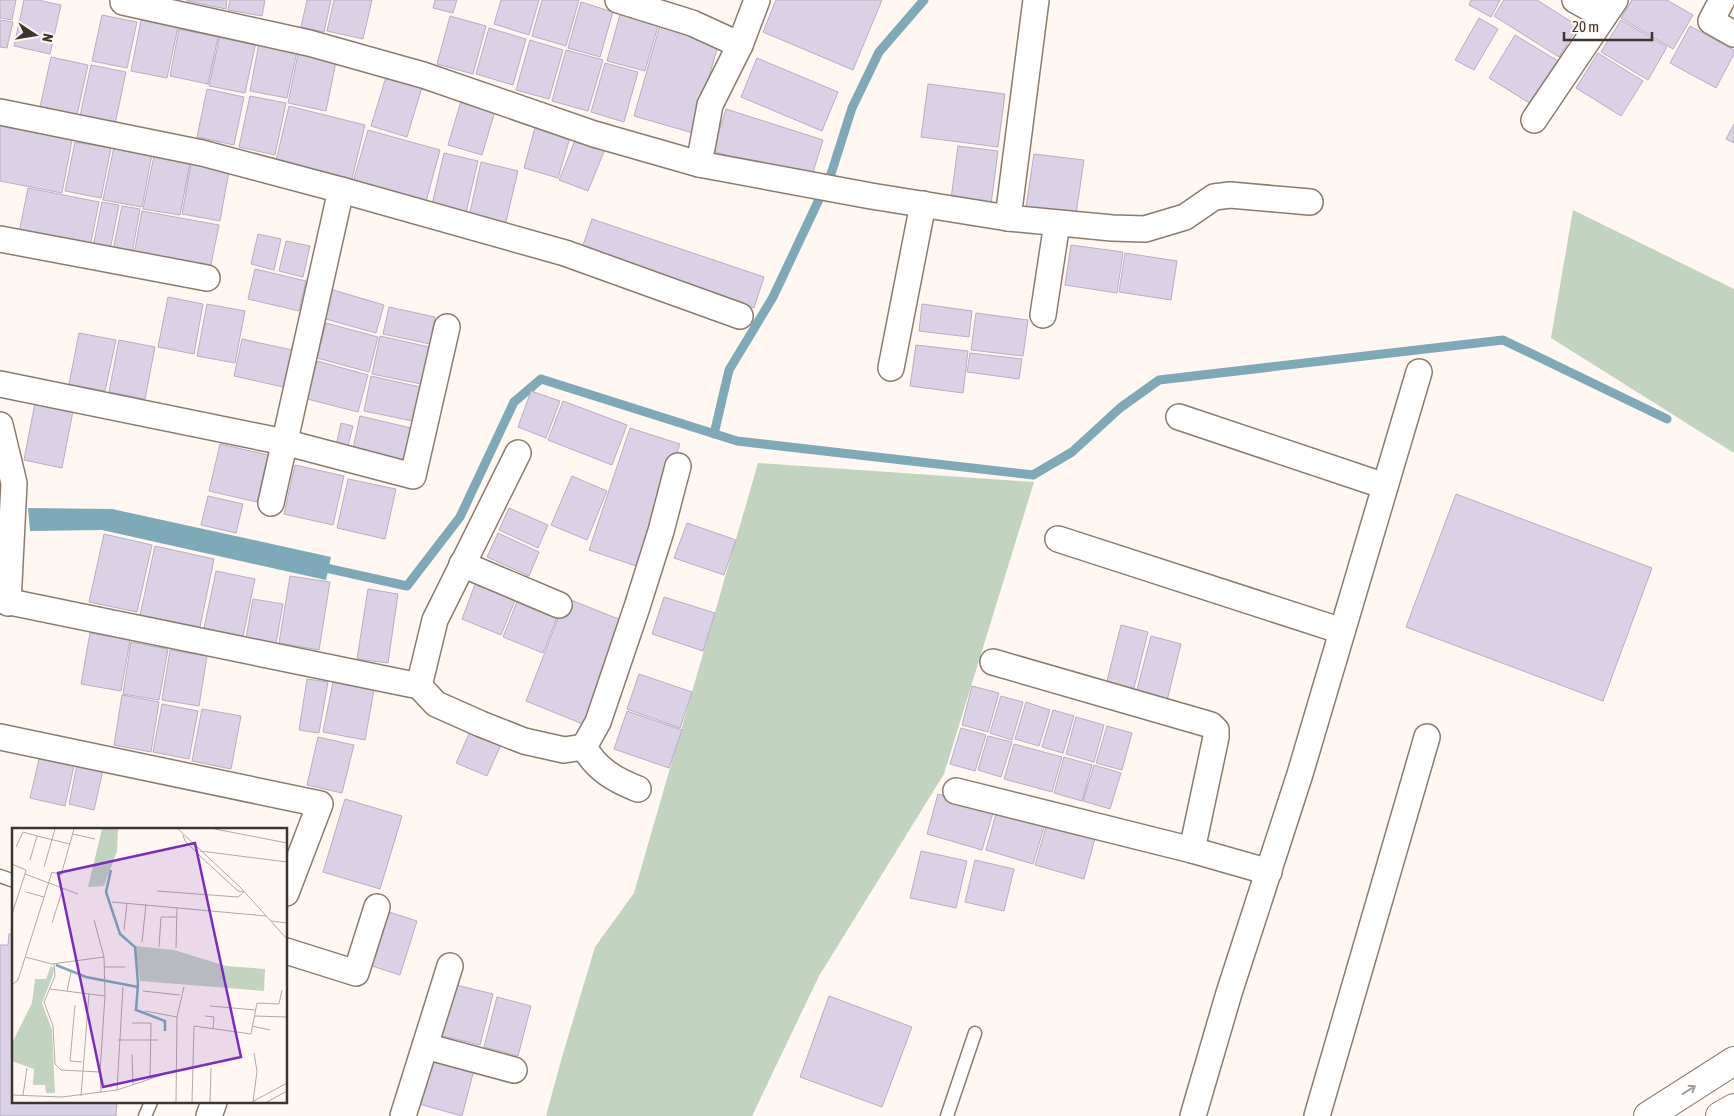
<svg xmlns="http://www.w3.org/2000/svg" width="1734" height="1116" viewBox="0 0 1734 1116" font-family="'Asap Condensed',sans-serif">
	<rect width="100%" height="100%" fill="#fff7f1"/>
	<g fill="#c2d3c0">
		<path d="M1573 210 1734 289V453L1551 338Z"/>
		<path d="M758 463 1034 482 944 774 819 976 752 1116H546L562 1057 595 947 634 893Z"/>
	</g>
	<path fill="#7ea9b8" d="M28 508 112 509 331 557 326 580 102 530 30 531Z"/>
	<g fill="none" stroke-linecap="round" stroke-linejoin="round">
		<g stroke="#7ea9b8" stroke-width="9">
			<path d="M714 434 729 370 773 297 831 174 852 108 879 52 924 0"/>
			<path d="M317 566 407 586 460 517 514 402 541 379 737 441 1033 475 1072 452 1120 408 1159 380 1503 340 1667 419"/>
		</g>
	</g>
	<g fill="#dad1e6" stroke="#b6aec2">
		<path d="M0 0H16L12 20 0 18Z"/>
		<path d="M24 0H38L61 5 50 54 14 46Z"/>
		<path d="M187 0H227L226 9 187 1Z"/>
		<path d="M230 0H265L262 16 228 10Z"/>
		<path d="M307 0H331L324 32 301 27Z"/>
		<path d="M334 0H372L363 39 327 31Z"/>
		<path d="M435 0H457L453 13 433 8Z"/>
		<path d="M501 0H539L529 35 494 24Z"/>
		<path d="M542 0H579L566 46 532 36Z"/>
		<path d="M776 0H882L853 70 763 32Z"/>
		<path d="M1471 0H1500L1491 17 1469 5Z"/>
		<path d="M1504 0H1537L1578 26 1559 57 1494 16Z"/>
		<path d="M1632 0H1667L1693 15 1673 49 1621 18Z"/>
		<path d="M581 2 613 12 600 57 568 48Z"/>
		<path d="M621 11 659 22 645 71 607 61Z"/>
		<path d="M102 15 137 22 127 68 92 61Z"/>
		<path d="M450 16 486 26 473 74 437 64Z"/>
		<path d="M1479 18 1498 29 1474 70 1455 60Z"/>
		<path d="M0 20 13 22 7 48 0 47Z"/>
		<path d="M141 20 178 27 167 78 131 71Z"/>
		<path d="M1621 20 1667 47 1648 80 1601 52Z"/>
		<path d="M660 25 719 42 693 133 634 116Z"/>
		<path d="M1690 26 1734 50V54L1716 88 1670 63Z"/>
		<path d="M489 28 526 39 513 85 476 74Z"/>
		<path d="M179 29 218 37 208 84 170 76Z"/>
		<path d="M220 35 256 42 245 93 209 86Z"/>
		<path d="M1515 35 1558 61 1531 104 1489 78Z"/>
		<path d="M530 40 563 50 549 99 516 90Z"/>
		<path d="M259 43 297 51 287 98 250 91Z"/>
		<path d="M566 50 603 60 588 111 552 101Z"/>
		<path d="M1598 53 1643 81 1621 116 1576 88Z"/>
		<path d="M298 54 336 62 326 111 288 103Z"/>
		<path d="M51 57 88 65 77 115 40 107Z"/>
		<path d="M757 58 838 92 822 131 741 97Z"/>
		<path d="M605 63 638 72 624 122 591 112Z"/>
		<path d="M91 65 126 72 115 124 80 116Z"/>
		<path d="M386 77 422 87 407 137 371 126Z"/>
		<path d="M928 84 1005 94 998 147 921 137Z"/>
		<path d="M207 89 244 97 234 145 197 137Z"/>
		<path d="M250 96 286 103 275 155 239 147Z"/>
		<path d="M461 101 495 111 482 155 448 145Z"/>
		<path d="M289 106 365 125 352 179 276 161Z"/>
		<path d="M726 109 823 140 810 182 713 151Z"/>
		<path d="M536 124 571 134 558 178 524 168Z"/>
		<path d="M1734 124V143L1726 139Z"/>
		<path d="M0 126 72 140 62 193 0 181Z"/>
		<path d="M368 130 440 150 426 202 353 182Z"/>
		<path d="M576 138 605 149 588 191 559 180Z"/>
		<path d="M75 142 111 148 101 198 65 191Z"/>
		<path d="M958 146 998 151 991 204 951 199Z"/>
		<path d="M114 147 152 154 142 207 103 200Z"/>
		<path d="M444 153 478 161 465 217 431 209Z"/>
		<path d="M1034 154 1084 160 1076 214 1026 207Z"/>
		<path d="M154 156 190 163 180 215 143 209Z"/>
		<path d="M481 162 518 171 505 226 469 217Z"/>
		<path d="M191 164 229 171 220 221 182 214Z"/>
		<path d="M28 188 99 202 89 252 18 238Z"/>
		<path d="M102 202 119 205 109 255 92 252Z"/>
		<path d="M122 206 140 209 131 259 112 255Z"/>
		<path d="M142 211 219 225 209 274 133 259Z"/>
		<path d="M592 219 764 277 754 308 581 251Z"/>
		<path d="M258 234 281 239 274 270 251 264Z"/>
		<path d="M286 241 310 246 303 277 279 271Z"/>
		<path d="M1071 245 1123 252 1117 293 1065 285Z"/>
		<path d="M1125 253 1177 261 1171 300 1119 292Z"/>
		<path d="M255 269 306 281 299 311 248 299Z"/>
		<path d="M330 289 384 305 376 333 322 318Z"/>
		<path d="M168 297 203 304 194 354 158 347Z"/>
		<path d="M207 304 245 311 235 363 197 356Z"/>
		<path d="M922 304 972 311 969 337 919 331Z"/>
		<path d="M389 307 435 317 430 344 383 334Z"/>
		<path d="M976 313 1028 320 1023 356 971 350Z"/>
		<path d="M326 323 378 337 369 372 317 358Z"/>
		<path d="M79 333 116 340 105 391 69 384Z"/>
		<path d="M380 336 429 347 421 384 372 374Z"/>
		<path d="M242 339 292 350 283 387 234 376Z"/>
		<path d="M119 340 155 347 145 399 109 392Z"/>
		<path d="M916 345 968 351 963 393 910 386Z"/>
		<path d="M970 353 1022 359 1019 379 967 372Z"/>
		<path d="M317 361 368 375 358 412 307 399Z"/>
		<path d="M371 376 420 387 413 421 364 411Z"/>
		<path d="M531 391 560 401 546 438 518 427Z"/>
		<path d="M563 401 627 425 612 465 548 440Z"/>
		<path d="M35 403 73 411 62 468 24 460Z"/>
		<path d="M360 416 411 428 403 465 352 453Z"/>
		<path d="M341 423 353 426 347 449 336 446Z"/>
		<path d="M630 428 680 444 639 567 589 550Z"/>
		<path d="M220 444 268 455 257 502 209 491Z"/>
		<path d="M295 465 344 476 333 525 284 514Z"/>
		<path d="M572 476 607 491 587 540 551 525Z"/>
		<path d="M348 479 396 489 385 539 337 528Z"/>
		<path d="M1456 494 1652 568 1603 701 1406 627Z"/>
		<path d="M208 496 243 504 236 533 201 525Z"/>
		<path d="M509 508 548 525 538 548 499 530Z"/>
		<path d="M687 523 736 540 724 575 674 558Z"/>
		<path d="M498 533 539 552 529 576 487 557Z"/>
		<path d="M104 534 152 545 137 612 89 602Z"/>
		<path d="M155 546 214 559 200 627 140 615Z"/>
		<path d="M216 571 255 579 243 636 204 628Z"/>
		<path d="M290 576 330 582 319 650 279 643Z"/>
		<path d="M476 582 516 598 501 635 462 619Z"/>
		<path d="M368 589 398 594 388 663 357 659Z"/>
		<path d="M664 597 715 613 703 651 652 634Z"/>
		<path d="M566 598 626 622 585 725 526 701Z"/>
		<path d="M253 599 283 604 276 643 246 638Z"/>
		<path d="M518 599 558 615 543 653 503 637Z"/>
		<path d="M1121 625 1148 632 1132 696 1105 689Z"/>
		<path d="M90 633 130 640 121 691 81 684Z"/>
		<path d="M1151 636 1181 644 1165 709 1134 701Z"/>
		<path d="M131 642 168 649 159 700 123 694Z"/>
		<path d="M170 650 207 656 199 706 162 700Z"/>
		<path d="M639 674 692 692 680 728 627 709Z"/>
		<path d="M307 679 328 682 319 733 299 730Z"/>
		<path d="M333 682 374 690 365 740 323 732Z"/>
		<path d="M972 686 999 693 988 732 962 725Z"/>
		<path d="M122 695 159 702 151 752 114 745Z"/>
		<path d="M1001 696 1023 702 1012 740 990 733Z"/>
		<path d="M1026 702 1050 710 1039 746 1015 739Z"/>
		<path d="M162 704 198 711 189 759 153 752Z"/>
		<path d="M202 709 241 716 231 769 192 761Z"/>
		<path d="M1053 710 1074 716 1063 753 1042 747Z"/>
		<path d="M627 711 682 730 669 768 614 749Z"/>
		<path d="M1076 717 1104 725 1094 762 1066 754Z"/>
		<path d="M1107 726 1132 733 1122 770 1096 763Z"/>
		<path d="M472 727 503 740 487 776 456 763Z"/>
		<path d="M961 728 986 735 975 771 950 764Z"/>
		<path d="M988 736 1012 742 1001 777 978 770Z"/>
		<path d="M318 737 354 745 342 793 307 785Z"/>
		<path d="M1014 744 1062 757 1052 792 1004 779Z"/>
		<path d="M1064 757 1092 765 1082 801 1054 793Z"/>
		<path d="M39 759 74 766 65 806 30 798Z"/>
		<path d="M77 765 103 770 94 810 69 804Z"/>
		<path d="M1094 765 1121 773 1110 809 1083 801Z"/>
		<path d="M938 794 994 809 982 850 927 834Z"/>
		<path d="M345 799 402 816 380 889 323 872Z"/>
		<path d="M997 810 1045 824 1033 864 986 850Z"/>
		<path d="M1047 824 1095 838 1084 879 1035 865Z"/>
		<path d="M921 851 967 861 956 908 910 898Z"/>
		<path d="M975 860 1014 869 1004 911 965 902Z"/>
		<path d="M389 912 417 921 400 975 372 966Z"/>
		<path d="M9 934H14V1102H117L116 1116H0V945H8Z"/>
		<path d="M452 984 493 994 480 1045 439 1035Z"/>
		<path d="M829 996 912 1027 882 1107 800 1077Z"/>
		<path d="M497 997 531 1006 518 1056 484 1047Z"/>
		<path d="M431 1059 474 1070 462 1116 419 1104Z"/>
	</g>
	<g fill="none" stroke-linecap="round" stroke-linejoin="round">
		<g stroke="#8c7b6d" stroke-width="15">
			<g id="lane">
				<path d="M0 876 14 881"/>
				<path d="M145 1116 151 1102"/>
				<path d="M947 1116 975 1033"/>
			</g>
		</g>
		<g stroke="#8c7b6d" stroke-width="28">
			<g id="street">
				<path d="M123 0V2L309 43 423 75 594 134 699 164 710 105 740 45 757 0"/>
				<path d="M618 0 692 23 740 45"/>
				<path d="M1575 0 1604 16"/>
				<path d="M1722 0 1711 21 1734 34"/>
				<path d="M0 112 202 153 341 190 565 253 740 316"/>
				<path d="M1534 120 1615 0"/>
				<path d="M699 164 871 196 1008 218 1036 0"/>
				<path d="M1008 218 1112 228 1145 229 1185 217 1214 197 1230 195 1310 202"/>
				<path d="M0 239 207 278"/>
				<path d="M1043 315 1057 223"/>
				<path d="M891 368 923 204"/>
				<path d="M0 384 284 442 413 476 447 327"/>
				<path d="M1179 417 1385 486"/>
				<path d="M0 425 14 483 8 603"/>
				<path d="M271 503 341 190"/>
				<path d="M1058 539 1342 631"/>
				<path d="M462 564 559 605"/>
				<path d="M0 600 419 686 436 704 481 724 524 741 564 750 584 747"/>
				<path d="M993 662 1211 725 1216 730V737L1192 850"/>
				<path d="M419 686 435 620 518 453"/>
				<path d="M0 737 320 804 286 893"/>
				<path d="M584 747 598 722 637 607 661 531 678 466"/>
				<path d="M584 747C596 769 615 780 638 789"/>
				<path d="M956 791 1192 850 1269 872"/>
				<path d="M286 951 356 973 377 907"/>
				<path d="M425 1046 514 1070"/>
				<path d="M209 1116 214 1102"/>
				<path d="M403 1116 450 966"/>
				<path d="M1193 1116 1229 993 1300 774 1419 372"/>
				<path d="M1317 1116 1427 737"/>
			</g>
		</g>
		<g stroke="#8c7b6d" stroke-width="30">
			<g id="secondary">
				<path d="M1648 1116 1734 1061"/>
				<path d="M1720 1116 1734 1108"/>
			</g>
		</g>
		<use href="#lane" stroke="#fff" stroke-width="12"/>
		<use href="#street" stroke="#fff" stroke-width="25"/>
		<use href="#secondary" stroke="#fff" stroke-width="28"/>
	</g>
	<defs><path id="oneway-shaft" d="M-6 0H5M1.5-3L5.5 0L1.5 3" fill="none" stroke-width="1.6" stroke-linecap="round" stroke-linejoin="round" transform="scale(1.25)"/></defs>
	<use stroke="#9e9a96" href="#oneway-shaft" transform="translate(1689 1090) rotate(-32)"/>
	<g transform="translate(12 828)">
		<rect width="275" height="275" fill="#fff7f1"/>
		<path d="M90 1H106L105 23 92 58 76 59ZM123 118 162 122 214 138 253 141 252 163 128 153ZM39 138 42 140 41 147 30 175 40 202 43 265H34L33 257H21L22 241 0 233V215L20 175 23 151H34Z" fill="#c2d3c0"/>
		<path fill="none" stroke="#7ea9b8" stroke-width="2.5" d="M99 42 94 64 108 106 123 119 126 156 124 182 153 193V203M44 137 74 149 126 159"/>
		<path fill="none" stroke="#b1a9a3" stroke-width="1" d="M166 1 229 60 275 111M203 1 275 15M61 6 83 11M171 7 173 13 188 28 226 63 232 64M4 19 11 4 25 8M188 23 275 34M18 32 25 8 58 16M0 36 14 42 13 46M32 39 43 1M145 63 226 69 232 64M14 64 32 69M100 74 254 88M0 86 13 46 66 66M82 92 92 129M259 93 275 95M40 95 51 60M112 102 115 75M130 114 134 76M147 119 149 89H165M164 120 165 79M13 129 40 136 92 129 93 168M92 139H113M0 157 6 152 40 44 49 47 62 1M38 161 93 168 88 244 49 242 43 236 41 198 32 174 43 148 42 135M55 163 59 144M131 163 168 167M63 177 58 233 70 234M198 178 244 182M133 183 165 189M193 188 202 189 201 201M243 188 275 189M120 195H139L138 250M240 198 258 202M106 212H146M120 226 121 257M88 244 89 264M105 262 111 159M0 267 50 269 105 262 165 242M11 267 15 240M69 268 77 166M164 274 165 189 172 159M180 274 182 198 239 206 245 175 267 176 270 162M198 274 199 240M240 274 275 255M241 274 245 243 242 225M255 274 275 263"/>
		<path fill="#7b2cbf" fill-opacity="0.15" stroke="#7b2cbf" stroke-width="2.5" d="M183 15 229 229 91 259 46 45Z"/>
		<rect width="275" height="275" fill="none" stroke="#3c342e" stroke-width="2.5"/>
	</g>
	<g transform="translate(35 35) rotate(102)" stroke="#fff7f1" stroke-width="4" paint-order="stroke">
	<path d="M0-4L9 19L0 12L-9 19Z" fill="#3c342e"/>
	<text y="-8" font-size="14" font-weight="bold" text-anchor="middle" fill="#3c342e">N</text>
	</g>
	<path d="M1564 32v8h88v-8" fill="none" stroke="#3c342e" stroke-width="2.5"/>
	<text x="1572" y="32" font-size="15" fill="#3c342e" stroke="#fff7f1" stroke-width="4" paint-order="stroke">20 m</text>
</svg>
